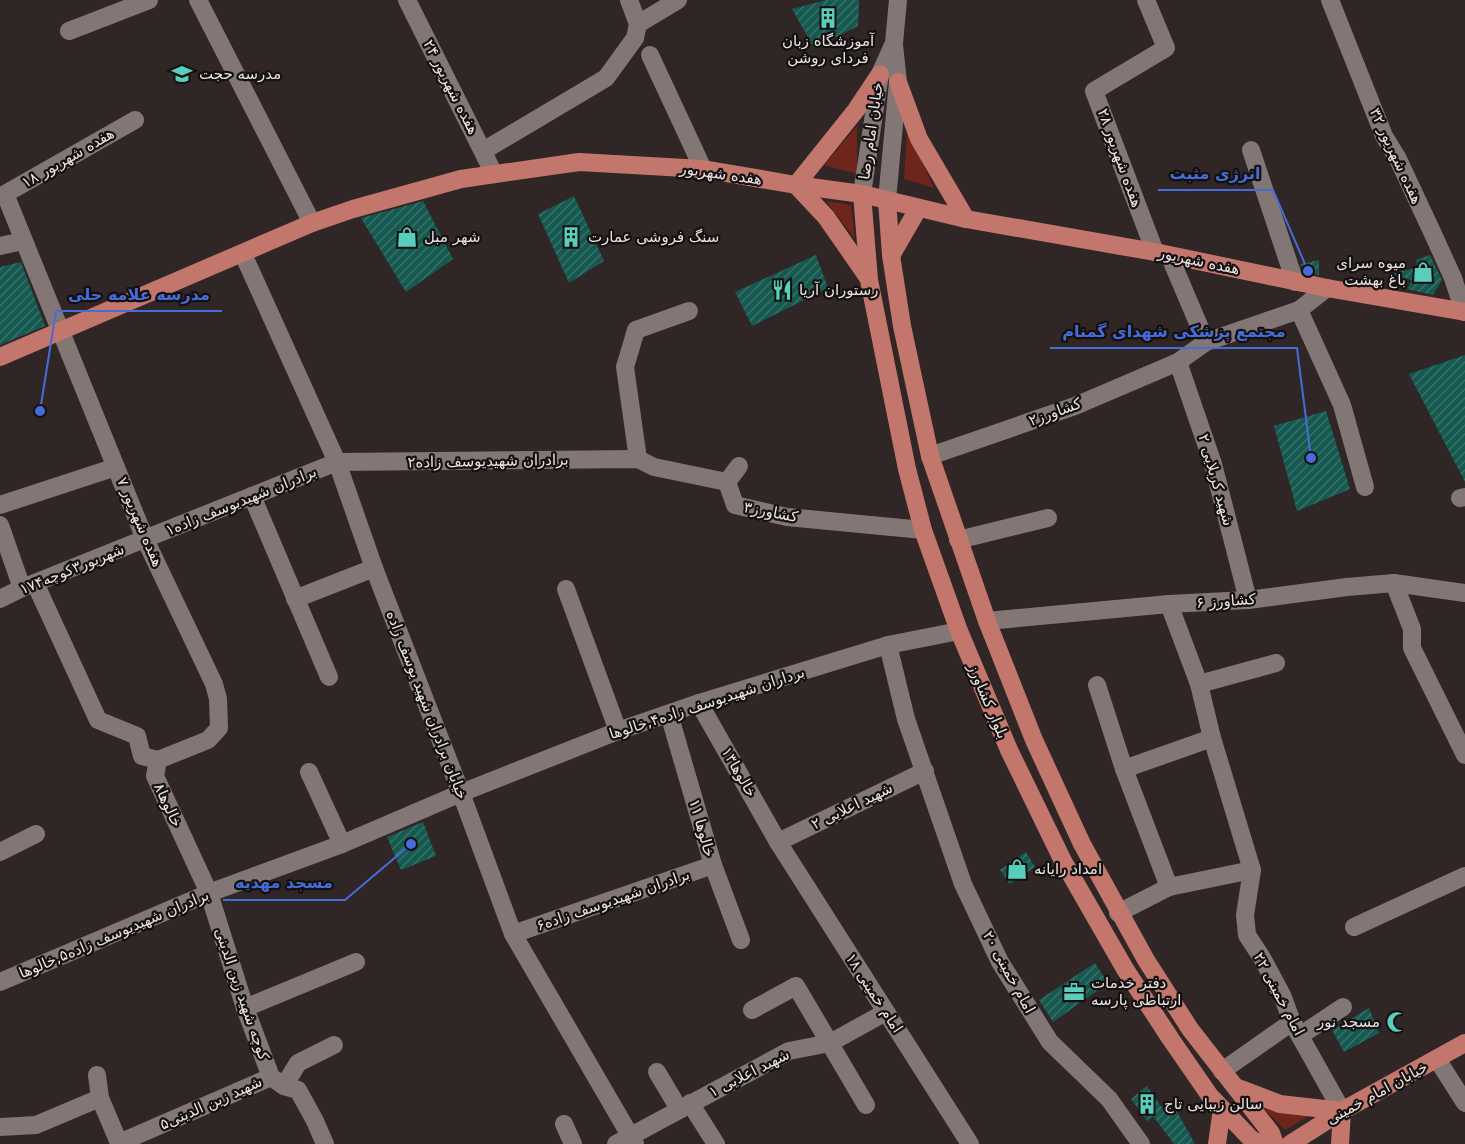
<svg xmlns="http://www.w3.org/2000/svg" width="1465" height="1144" viewBox="0 0 1465 1144" font-family="'DejaVu Sans','Noto Naskh Arabic',sans-serif">
	<defs>
		<pattern id="building-hatch" width="6" height="6" patternUnits="userSpaceOnUse" patternTransform="scale(1.5)"><rect width="6" height="6" fill="#155950"/><path d="M-1 1l2-2M0 6l6-6M5 7l2-2" fill="none" stroke="#377169"/></pattern>
	</defs>
	<rect width="100%" height="100%" fill="#2f2625"/>
	<g fill="#6f241c">
		<path d="M857 126V174L824 165Z"/>
		<path d="M907 128 934 188 904 179Z"/>
		<path d="M826 201 851 205 855 239Z"/>
		<path d="M1261 1106 1312 1114 1285 1130Z"/>
	</g>
	<g fill="url(#building-hatch)">
		<path d="M826 0H859L858 26 814 48 792 9Z"/>
		<path d="M574 196 604 261 569 283 538 214Z"/>
		<path d="M423 201 453 259 406 292 361 218Z"/>
		<path d="M816 255 828 288 752 326 735 292Z"/>
		<path d="M1430 255 1442 280 1433 295 1407 289 1412 280 1387 275 1418 267 1416 260Z"/>
		<path d="M1319 260V275L1303 272 1301 264Z"/>
		<path d="M21 262 45 326 0 345V267Z"/>
		<path d="M1465 355V482L1409 374Z"/>
		<path d="M1326 411 1350 489 1297 511 1274 426Z"/>
		<path d="M423 822 436 856 401 870 387 837Z"/>
		<path d="M1026 852 1035 867 1010 884 1000 870Z"/>
		<path d="M1095 963 1108 983 1053 1022 1039 1000Z"/>
		<path d="M1369 1008 1379 1033 1344 1052 1332 1030Z"/>
		<path d="M1147 1086 1167 1115 1175 1108 1195 1144H1174L1153 1116 1147 1121 1131 1099Z"/>
	</g>
	<g fill="none" stroke-linecap="round" stroke-linejoin="round">
		<g stroke="#827775" stroke-width="18">
			<path d="M198 0 312 223"/>
			<path d="M407 0 494 174"/>
			<path d="M1146 0 1166 48 1094 91 1155 252"/>
			<path d="M1330 0 1384 136 1398 159 1433 234 1453 278 1464 312"/>
			<path d="M638 24 678 0"/>
			<path d="M69 31 149 0"/>
			<path d="M650 55 703 169"/>
			<path d="M135 120 5 194 145 539 214 684 218 699 219 728 208 740 158 760 155 776 209 893 245 1008 271 1077 284 1086 298 1090 315 1121 325 1144"/>
			<path d="M1251 150 1295 282"/>
			<path d="M483 151 606 78 635 38 638 24 629 0"/>
			<path d="M862 194 880 74 894 43 898 0"/>
			<path d="M887 200 898 82 894 45"/>
			<path d="M0 246 23 241"/>
			<path d="M243 254 337 462 374 568 461 793 513 934 635 1144"/>
			<path d="M1169 255 1206 342"/>
			<path d="M1299 310 1342 405 1365 487"/>
			<path d="M1178 362 1213 464 1248 600"/>
			<path d="M930 456 1075 406 1178 362 1206 342 1299 310 1327 288"/>
			<path d="M638 459 625 367 636 330 689 311"/>
			<path d="M727 482 739 466"/>
			<path d="M252 496 329 677"/>
			<path d="M1460 498 1465 497"/>
			<path d="M0 505 116 467"/>
			<path d="M0 525 22 588"/>
			<path d="M958 540 1048 518"/>
			<path d="M35 583 98 720 137 736 142 756 158 760"/>
			<path d="M1394 583 1412 629V648L1465 755"/>
			<path d="M566 589 618 731"/>
			<path d="M0 599 22 588 337 462 638 459 654 467 727 482 735 505 787 517 923 530"/>
			<path d="M295 599 374 568"/>
			<path d="M1169 604 1199 684 1212 738 1252 870 1245 915 1247 935 1262 958 1282 995 1292 1022 1342 1111"/>
			<path d="M987 621 1169 604 1248 600 1347 587 1394 583 1465 593"/>
			<path d="M888 645 906 719 963 884 1000 962 1050 1042 1109 1099 1141 1144"/>
			<path d="M1199 684 1276 663"/>
			<path d="M1097 685 1124 769 1169 887"/>
			<path d="M699 703 778 842 970 1144"/>
			<path d="M669 714 713 865 741 940"/>
			<path d="M1124 769 1212 738"/>
			<path d="M309 772 342 844"/>
			<path d="M778 842 925 771"/>
			<path d="M0 852 36 834"/>
			<path d="M1118 913 1169 887 1252 870"/>
			<path d="M1354 927 1465 876"/>
			<path d="M513 934 713 865"/>
			<path d="M0 982 209 893 342 844 461 793 618 731 699 703 888 645 959 631"/>
			<path d="M245 1008 356 962"/>
			<path d="M752 1010 796 986 866 1105"/>
			<path d="M1301 1035 1343 1007"/>
			<path d="M1437 1059 1465 1103"/>
			<path d="M1222 1071 1292 1022"/>
			<path d="M657 1072 679 1109"/>
			<path d="M97 1075 100 1098 119 1143 271 1077"/>
			<path d="M284 1086 298 1063 334 1045"/>
			<path d="M690 1103 716 1144"/>
			<path d="M564 1124 573 1144"/>
			<path d="M0 1127 36 1125 100 1098"/>
			<path d="M616 1144 789 1051 830 1043 886 1012"/>
		</g>
		<g stroke="#c2766c" stroke-width="18">
			<path d="M898 82 919 139 966 219"/>
			<path d="M862 194 869 280 907 469 923 530 959 631 1009 750 1063 861 1125 969 1170 1038 1210 1096 1251 1139 1261 1144"/>
			<path d="M887 200 891 255 902 326 930 456 987 621 1034 740 1082 844 1146 960 1190 1029 1271 1133 1275 1144"/>
			<path d="M892 254 918 209"/>
			<path d="M867 276 826 217 796 185 856 110 880 74"/>
			<path d="M0 357 312 223 353 209 461 179 579 162 703 169 796 185 862 194 966 219 1155 252 1327 288 1465 312"/>
			<path d="M1238 1088 1280 1104 1342 1111 1340 1144"/>
			<path d="M1217 1144 1222 1109"/>
			<path d="M1290 1144 1342 1111 1465 1043"/>
		</g>
	</g>
	<defs>
		<g id="building-bare" transform="scale(1.62)"><path d="M-4-6H4V6H1V3H-1V6H-4ZM-2.5-4.3h1.7v1.8h-1.7ZM.8-4.3h1.7v1.8H.8ZM-2.5-1h1.7V.8h-1.7ZM.8-1h1.7V.8H.8Z" fill="#5acebd" stroke="#141010" stroke-width="2.5" paint-order="stroke"/></g>
		<g id="school-bare" transform="scale(1.62)"><path d="M0-5L7-2L0 1L-7-2ZM-4 1L0 2.5L4 1V4Q0 6-4 4Z" fill="#5acebd" stroke="#141010" stroke-width="2.5" paint-order="stroke"/></g>
		<g id="shop-bare" transform="scale(1.62)"><path d="M-5-2.5h2.3a2.7 3.5 0 0 1 5.4 0H5L5.5 6h-11ZM-1.5-2.5h3a1.5 2.3 0 0 0-3 0Z" fill="#5acebd" stroke="#141010" stroke-width="2.5" paint-order="stroke"/></g>
		<g id="restaurant-bare" transform="scale(1.62)"><path d="M-5-6h1v4h1v-4h1v4h1v-4h1v5L-1.5 .5V6h-2V.5L-5-1ZM5-6V6H3V1.5H1.5Q1.5-4 5-6Z" fill="#5acebd" stroke="#141010" stroke-width="2.5" paint-order="stroke"/></g>
		<g id="office-bare" transform="scale(1.62)"><path d="M-6-3h4V-5.5h4V-3h4V5H-6ZM-1-4.5V-3h2v-1.5ZM-6 0V1H6V0Z" fill="#5acebd" stroke="#141010" stroke-width="2.5" paint-order="stroke"/></g>
		<g id="mosque-bare" transform="scale(1.62)"><path d="M3.5-4.9A6 6 0 1 0 3.5 4.9A5 5 0 1 1 3.5-4.9Z" fill="#5acebd" stroke="#141010" stroke-width="2.5" paint-order="stroke"/></g>
	</defs>
	<g fill-rule="evenodd">
		<use href="#building-bare" x="828" y="18"/>
		<use href="#school-bare" x="182" y="74"/>
		<use href="#shop-bare" x="407" y="237"/>
		<use href="#building-bare" x="571" y="237"/>
		<use href="#shop-bare" x="1423" y="272"/>
		<use href="#restaurant-bare" x="782" y="290"/>
		<use href="#shop-bare" x="1017" y="869"/>
		<use href="#office-bare" x="1074" y="992"/>
		<use href="#mosque-bare" x="1397" y="1022"/>
		<use href="#building-bare" x="1147" y="1104"/>
	</g>
	<g text-anchor="middle" dominant-baseline="central" stroke-width="4.5" stroke-linejoin="round" paint-order="stroke">
		<g font-size="15" fill="#e8e2e1" stroke="#141010" text-anchor="start">
			<text x="828" y="41" text-anchor="middle">آموزشگاه زبان<tspan x="828" dy="17">فردای روشن</tspan></text>
			<text x="199" y="74">مدرسه حجت</text>
			<text x="424" y="237">شهر مبل</text>
			<text x="588" y="237">سنگ فروشی عمارت</text>
			<text x="1406" y="263" text-anchor="end">میوه سرای<tspan x="1406" dy="17">باغ بهشت</tspan></text>
			<text x="799" y="290">رستوران آریا</text>
			<text x="1034" y="869">امداد رایانه</text>
			<text x="1091" y="983">دفتر خدمات<tspan x="1091" dy="17">ارتباطی پارسه</tspan></text>
			<text x="1380" y="1022" text-anchor="end">مسجد نور</text>
			<text x="1164" y="1104">سالن زیبایی تاج</text>
		</g>
		<g font-size="15" fill="#e8e2e1" stroke="#141010">
			<text transform="translate(451 87) rotate(63)">هفده شهریور ۲۴</text>
			<text transform="translate(871 131) rotate(-82)">خیابان امام رضا</text>
			<text transform="translate(1396 156) rotate(65)">هفده شهریور ۳۲</text>
			<text transform="translate(68 158) rotate(-30)">هفده شهریور ۱۸</text>
			<text transform="translate(1120 158) rotate(70)">هفده شهریور ۲۸</text>
			<text transform="translate(721 174) rotate(8)">هفده شهریور</text>
			<text transform="translate(1199 261) rotate(12)">هفده شهریور</text>
			<text transform="translate(1055 412) rotate(-20)">کشاورز۲</text>
			<text transform="translate(488 461) rotate(-1)">برادران شهیدیوسف زاده۲</text>
			<text transform="translate(1216 480) rotate(74)">شهید کربلایی ۲</text>
			<text transform="translate(241 501) rotate(-22)">برادران شهیدیوسف زاده۱</text>
			<text transform="translate(771 512) rotate(11)">کشاورز۳</text>
			<text transform="translate(140 522) rotate(67)">هفده شهریور ۷</text>
			<text transform="translate(72 569) rotate(-22)">۱۷شهریور۳کوچه۴</text>
			<text transform="translate(1226 601) rotate(-4)">کشاورز ۶</text>
			<text transform="translate(988 701) rotate(67)">بلوار کشاورز</text>
			<text transform="translate(707 703) rotate(-18)">برداران شهیدیوسف زاده۴,خالوها</text>
			<text transform="translate(427 705) rotate(69)">خیابان برادران شهید یوسف زاده</text>
			<text transform="translate(739 772) rotate(60)">خالوها۱۳</text>
			<text transform="translate(168 805) rotate(65)">خالوها۸</text>
			<text transform="translate(852 806) rotate(-26)">شهید اعلایی ۲</text>
			<text transform="translate(702 828) rotate(74)">خالوها ۱۱</text>
			<text transform="translate(613 900) rotate(-19)">برادران شهیدیوسف زاده۶</text>
			<text transform="translate(114 934) rotate(-23)">برادران شهیدیوسف زاده۵,خالوها</text>
			<text transform="translate(1009 972) rotate(61)">امام خمینی ۲۰</text>
			<text transform="translate(874 993) rotate(57)">امام خمینی ۱۸</text>
			<text transform="translate(242 994) rotate(71)">کوچه شهید زین الدینی</text>
			<text transform="translate(1279 994) rotate(62)">امام خمینی ۲۲</text>
			<text transform="translate(749 1073) rotate(-27)">شهید اعلایی ۱</text>
			<text transform="translate(1377 1093) rotate(-29)">خیابان امام خمینی</text>
			<text transform="translate(211 1103) rotate(-24)">شهید زین الدینی۵</text>
		</g>
	</g>
	<path fill="none" stroke="#466cda" stroke-width="2" d="M1308 271L1273 190H1158M40 411L56 311H222M1311 458L1297 348H1050M411 844L345 900H223"/>
	<g fill="#466cda" stroke="#141010" stroke-width="2">
		<circle cx="1308" cy="271" r="6"/>
		<circle cx="40" cy="411" r="6"/>
		<circle cx="1311" cy="458" r="6"/>
		<circle cx="411" cy="844" r="6"/>
	</g>
	<g font-size="16" text-anchor="middle" font-weight="bold" fill="#466cda" stroke="#141010" stroke-width="4.5" stroke-linejoin="round" paint-order="stroke">
		<text x="1215" y="179">انرژی مثبت</text>
		<text x="139" y="300">مدرسه علامه حلی</text>
		<text x="1174" y="337">مجتمع پزشکی شهدای گمنام</text>
		<text x="284" y="888">مسجد مهدیه</text>
	</g>
</svg>
